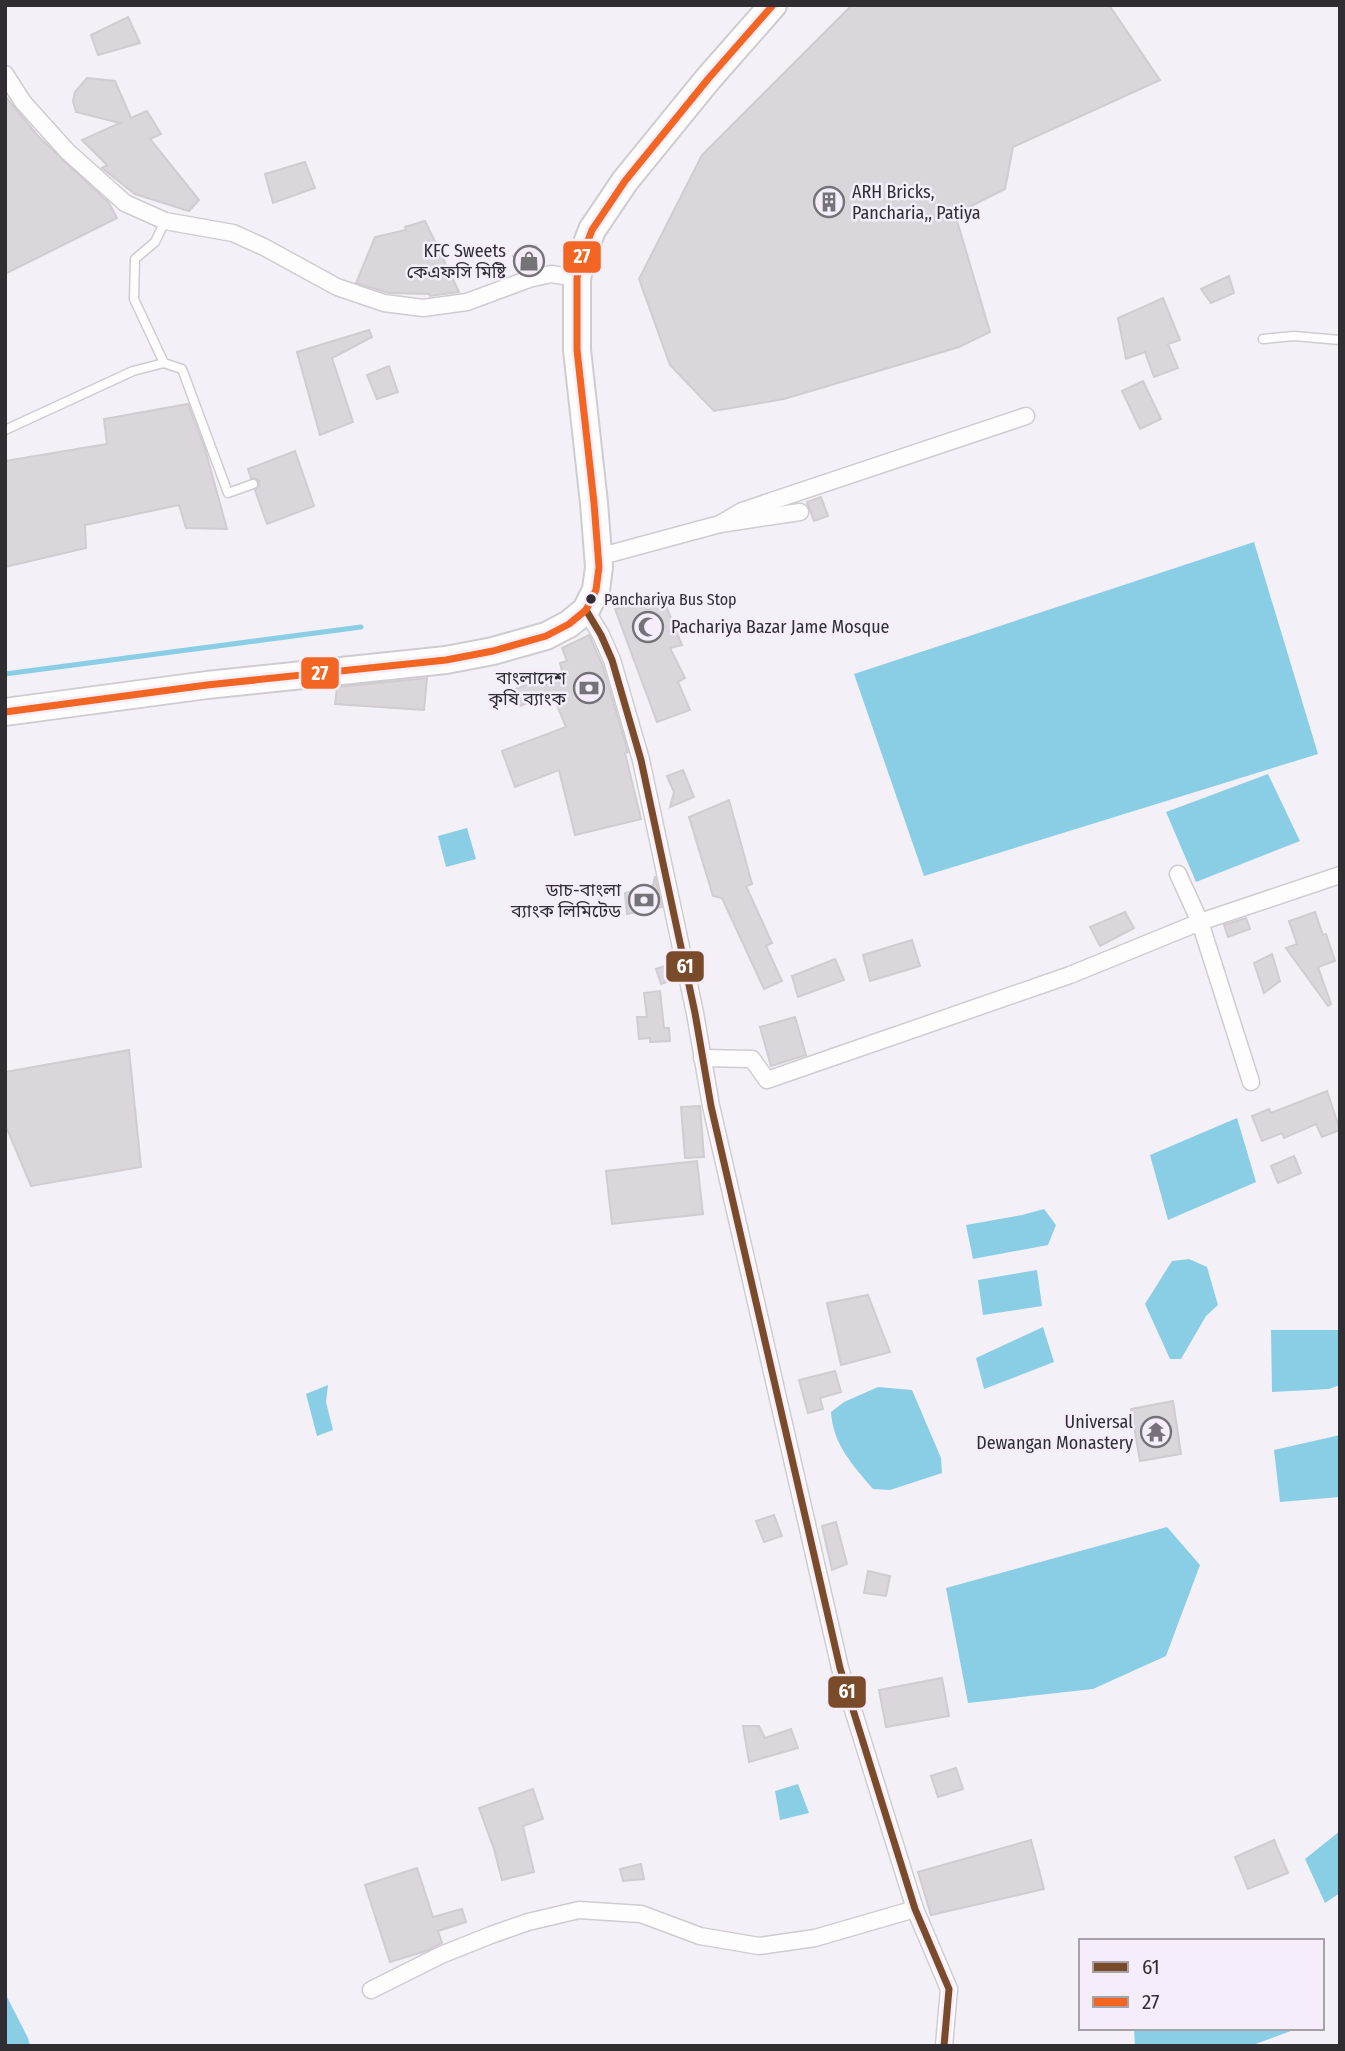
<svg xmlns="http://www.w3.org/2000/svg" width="1345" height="2051" viewBox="0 0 1345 2051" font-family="'Fira Sans Condensed','Noto Sans Bengali',sans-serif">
	<rect width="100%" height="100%" fill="#f4f0f7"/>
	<g fill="#8acee5">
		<path d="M1254 542 1318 754 924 876 854 674Z"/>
		<path d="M1268 774 1300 841 1196 882 1166 812Z"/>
		<path d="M467 828 476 859 446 867 438 836Z"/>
		<path d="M1237 1118 1256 1182 1168 1220 1150 1155Z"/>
		<path d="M1044 1209 1056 1225 1048 1245 973 1259 966 1225 1022 1215Z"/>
		<path d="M1189 1259 1207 1267 1218 1305 1206 1316 1181 1359H1170L1145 1304 1172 1261Z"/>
		<path d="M1037 1270 1042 1306 983 1315 978 1280Z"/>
		<path d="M1043 1327 1054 1362 984 1389 976 1358Z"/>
		<path d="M1271 1330H1340V1385L1329 1389 1272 1392Z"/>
		<path d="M328 1385 326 1402 333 1430 317 1436 306 1394Z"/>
		<path d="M878 1387 912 1390 941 1458 942 1473 890 1490 873 1489C853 1465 833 1445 831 1412L844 1402Z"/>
		<path d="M1340 1435V1497L1280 1502 1274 1450Z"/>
		<path d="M1167 1527 1200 1565 1166 1656 1093 1689 968 1703 946 1588Z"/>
		<path d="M798 1784 809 1813 780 1820 775 1791Z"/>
		<path d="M1340 1831V1893L1325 1903 1305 1859Z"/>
		<path d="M5 1993 28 2038 30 2046H5Z"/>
		<path d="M1134 2028H1299L1250 2046H1135Z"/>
	</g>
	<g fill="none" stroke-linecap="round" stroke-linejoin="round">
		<path stroke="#8acee5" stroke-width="5" d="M5 674 361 627"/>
	</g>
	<g fill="#dad6db" stroke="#d0ccd1" stroke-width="2">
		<path d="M852 5H1109L1160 80 1013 147 1005 189 955 214 990 332 959 347 784 399 714 411 670 365 639 279 702 155Z"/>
		<path d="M128 17 140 43 98 55 91 35Z"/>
		<path d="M87 78 115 81 131 118 147 111 161 134 150 139 199 200 189 211 135 194 102 168 107 165 82 140 120 123 76 112 73 101 75 92Z"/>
		<path d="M5 96 38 136 109 203 117 218 5 274Z"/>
		<path d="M305 162 315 188 273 203 265 174Z"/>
		<path d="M425 221 459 292 430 296 429 294 389 293 356 283 375 237 406 230 405 227Z"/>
		<path d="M536 246 544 265 521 271 513 256Z"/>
		<path d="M1229 276 1234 293 1211 303 1201 289Z"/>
		<path d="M1163 298 1180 340 1168 344 1178 368 1154 377 1145 352 1126 359 1118 318Z"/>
		<path d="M369 330 372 337 332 358 353 422 320 435 297 352Z"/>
		<path d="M389 366 398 392 377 399 367 375Z"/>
		<path d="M1143 381 1161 419 1140 429 1122 391Z"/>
		<path d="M188 404 205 449 227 529 186 528 179 505 85 525 86 548 5 567V461L107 444 104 419Z"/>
		<path d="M295 451 314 506 267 524 255 490 259 486V481L255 478H251L248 469Z"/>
		<path d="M821 497 828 516 814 521 807 502Z"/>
		<path d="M661 594 682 645 670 648 685 678 678 682 690 710 657 722 615 609Z"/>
		<path d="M589 635 602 664 628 752 625 753 641 819 575 835 559 770 515 787 502 751 566 727 552 693 520 706 513 690 562 671 560 663 567 661 562 648Z"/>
		<path d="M427 678 424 710 335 704 337 687Z"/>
		<path d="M683 770 694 797 670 807 674 792 667 776Z"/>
		<path d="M729 800 752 884 746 886 772 943 766 946 782 981 764 989 722 898 713 896 689 817Z"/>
		<path d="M655 876 662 907 627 914 625 893 653 886Z"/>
		<path d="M1125 912 1134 928 1100 946 1090 927Z"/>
		<path d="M1315 912 1323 935 1326 934 1335 961 1318 967 1331 1004 1328 1006 1286 948 1297 944 1289 921Z"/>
		<path d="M1246 918 1250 929 1228 937 1224 925Z"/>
		<path d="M912 940 920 966 870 981 863 955Z"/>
		<path d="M1272 954 1280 981 1264 993 1254 963Z"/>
		<path d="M835 959 844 980 798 997 792 976Z"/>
		<path d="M674 963 677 978 661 984 656 969Z"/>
		<path d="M660 991 664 1028H669L670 1041 650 1042V1038L639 1039 637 1017H647L644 993Z"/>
		<path d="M795 1017 806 1055 771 1066 760 1027Z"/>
		<path d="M129 1050 141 1167 31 1186 5 1124V1072Z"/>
		<path d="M1327 1091 1340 1130 1322 1137 1316 1124 1284 1138 1282 1133 1262 1141 1252 1116 1269 1109 1271 1113Z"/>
		<path d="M700 1106 704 1157 685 1158 681 1107Z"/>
		<path d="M1294 1156 1301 1173 1278 1183 1271 1166Z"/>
		<path d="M697 1161 703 1214 612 1224 606 1171Z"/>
		<path d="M868 1295 890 1352 841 1365 827 1303Z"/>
		<path d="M835 1371 841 1392 820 1398 823 1409 808 1413 799 1380Z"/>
		<path d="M1173 1401 1181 1454 1140 1461 1131 1409Z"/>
		<path d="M774 1515 782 1536 764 1542 756 1521Z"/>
		<path d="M836 1522 847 1564 832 1570 822 1526Z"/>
		<path d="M868 1571 890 1576 886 1596 864 1593Z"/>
		<path d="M942 1678 949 1716 886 1727 879 1690Z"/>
		<path d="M743 1726H759L765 1738 791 1729 798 1748 749 1762Z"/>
		<path d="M956 1768 963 1789 938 1797 931 1776Z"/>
		<path d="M533 1789 543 1819 523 1826 534 1872 502 1880 494 1849 479 1808Z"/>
		<path d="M1031 1840 1044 1889 931 1915 918 1872Z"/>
		<path d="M1274 1840 1288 1873 1248 1889 1235 1857Z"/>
		<path d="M641 1864 644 1879 623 1881 620 1869Z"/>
		<path d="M417 1868 433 1917 462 1909 466 1922 438 1931 442 1943 426 1951 390 1962 365 1885Z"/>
	</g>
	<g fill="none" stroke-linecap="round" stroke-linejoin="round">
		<g stroke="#cfccd1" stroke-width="11">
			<g id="service">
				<path d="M1263 339 1294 336 1340 340"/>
				<path d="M164 363 134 299 135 259 155 242 165 221"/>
				<path d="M5 430 133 371 164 363 182 369 228 493 253 484"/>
			</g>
		</g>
		<g stroke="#cfccd1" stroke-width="19">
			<g id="minor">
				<path d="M5 74 23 102 67 151 125 203 165 221 233 233 264 247 337 287 384 303 423 308 467 302 529 279 551 274 577 278"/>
				<path d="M720 524 742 511 1026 416"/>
				<path d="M598 557 720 524 800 512"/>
				<path d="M586 610 601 635 612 660 641 760 695 1013 711 1106 840 1668 915 1909 949 1989 944 2046"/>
				<path d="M1178 874 1200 922 1251 1082"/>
				<path d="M702 1058 752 1059 767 1080 1070 975 1200 922 1340 875"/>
				<path d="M371 1990 441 1955 491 1935 528 1922 579 1910 641 1914 700 1936 759 1946 815 1938 915 1909"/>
			</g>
		</g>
		<g stroke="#cfccd1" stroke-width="30">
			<path id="trunk" d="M5 712 207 685 446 660 493 651 546 636 569 624 586 610 596 590 599 567 594 503 577 350V278L583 254 592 230 625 181 708 79 773 5"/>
		</g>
		<use href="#service" stroke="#fdfdfe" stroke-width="8"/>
		<use href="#minor" stroke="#fdfdfe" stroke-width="16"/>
		<use href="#trunk" stroke="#fdfdfe" stroke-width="26"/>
		<g stroke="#f5edfa" stroke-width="12">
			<path id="bus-1" d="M586 610 601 635 612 660 641 760 695 1013 711 1106 840 1668 915 1909 949 1989 944 2046"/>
		</g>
		<g stroke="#f5edfa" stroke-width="12">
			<path id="bus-2" d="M5 712 207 685 446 660 493 651 546 636 569 624 586 610 596 590 599 567 594 503 577 350V278L583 254 592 230 625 181 708 79 773 5"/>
		</g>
		<use href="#bus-1" stroke="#7a4b2a" stroke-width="7"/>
		<use href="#bus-2" stroke="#f26522" stroke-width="7"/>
	</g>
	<defs>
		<g id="building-ring" transform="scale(1.575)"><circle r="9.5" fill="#f5edfa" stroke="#757278" stroke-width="1.5"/><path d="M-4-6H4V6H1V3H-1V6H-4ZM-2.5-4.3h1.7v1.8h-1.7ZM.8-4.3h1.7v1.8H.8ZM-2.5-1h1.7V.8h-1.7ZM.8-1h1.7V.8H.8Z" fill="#757278"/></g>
		<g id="shop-ring" transform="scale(1.575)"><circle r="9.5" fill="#f5edfa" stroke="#757278" stroke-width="1.5"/><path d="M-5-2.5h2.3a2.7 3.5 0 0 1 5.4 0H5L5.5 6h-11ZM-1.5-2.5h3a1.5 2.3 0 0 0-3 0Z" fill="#757278"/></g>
		<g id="mosque-ring" transform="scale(1.575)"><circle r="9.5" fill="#f5edfa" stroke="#757278" stroke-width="1.5"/><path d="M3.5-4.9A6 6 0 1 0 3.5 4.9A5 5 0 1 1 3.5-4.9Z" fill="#757278"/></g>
		<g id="bank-ring" transform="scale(1.575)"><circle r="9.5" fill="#f5edfa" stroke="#757278" stroke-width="1.5"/><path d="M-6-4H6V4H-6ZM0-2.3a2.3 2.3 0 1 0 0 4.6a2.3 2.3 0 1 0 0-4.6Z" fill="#757278"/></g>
		<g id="temple-ring" transform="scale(1.575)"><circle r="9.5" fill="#f5edfa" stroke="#757278" stroke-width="1.5"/><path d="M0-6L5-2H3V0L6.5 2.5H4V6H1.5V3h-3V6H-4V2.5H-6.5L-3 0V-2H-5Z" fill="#757278"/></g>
	</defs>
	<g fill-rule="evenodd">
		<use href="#building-ring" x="829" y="202"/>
		<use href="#shop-ring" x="529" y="261"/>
		<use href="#mosque-ring" x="648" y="627"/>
		<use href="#bank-ring" x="589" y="688"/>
		<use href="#bank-ring" x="644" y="900"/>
		<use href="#temple-ring" x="1156" y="1432"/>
	</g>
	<circle fill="#312e33" stroke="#f5edfa" stroke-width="2.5" cx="591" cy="599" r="6"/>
	<g text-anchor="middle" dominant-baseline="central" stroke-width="5" stroke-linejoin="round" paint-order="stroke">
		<g font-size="16" fill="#312e33" stroke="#f5edfa" text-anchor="start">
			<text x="604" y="599">Panchariya Bus Stop</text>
		</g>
		<g font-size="18" fill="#312e33" stroke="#f5edfa" text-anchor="end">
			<text x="852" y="192" text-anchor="start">ARH Bricks,<tspan x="852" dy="21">Pancharia,, Patiya</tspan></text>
			<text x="506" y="251">KFC Sweets<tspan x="506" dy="21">কেএফসি মিষ্টি</tspan></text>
			<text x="671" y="627" text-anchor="start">Pachariya Bazar Jame Mosque</text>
			<text x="566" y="678">বাংলাদেশ<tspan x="566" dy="21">কৃষি ব্যাংক</tspan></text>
			<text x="621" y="890">ডাচ-বাংলা<tspan x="621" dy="21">ব্যাংক লিমিটেড</tspan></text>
			<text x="1133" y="1422">Universal<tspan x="1133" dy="21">Dewangan Monastery</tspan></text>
		</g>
	</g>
	<g stroke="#f5edfa" stroke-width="2.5">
		<rect x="562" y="240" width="40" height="34" rx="7" fill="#f26522"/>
		<rect x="300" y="656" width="40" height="34" rx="7" fill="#f26522"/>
		<rect x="665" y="950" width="40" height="33" rx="7" fill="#7a4b2a"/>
		<rect x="827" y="1675" width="40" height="34" rx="7" fill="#7a4b2a"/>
	</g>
	<g font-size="19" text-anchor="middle" font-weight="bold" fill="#fff">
		<text x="582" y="263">27</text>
		<text x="320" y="680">27</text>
		<text x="685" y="973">61</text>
		<text x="847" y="1698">61</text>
	</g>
	<rect width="1345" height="2051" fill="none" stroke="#312e33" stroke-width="14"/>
	<rect x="1079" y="1939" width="245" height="91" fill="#f5edfa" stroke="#a7a1aa" stroke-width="2"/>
	<rect x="1093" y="1962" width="35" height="10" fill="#7a4b2a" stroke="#a7a1aa" stroke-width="2"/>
	<text x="1142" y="1974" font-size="21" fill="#312e33">61</text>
	<rect x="1093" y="1997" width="35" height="10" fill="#f26522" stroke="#a7a1aa" stroke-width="2"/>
	<text x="1142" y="2009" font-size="21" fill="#312e33">27</text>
</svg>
